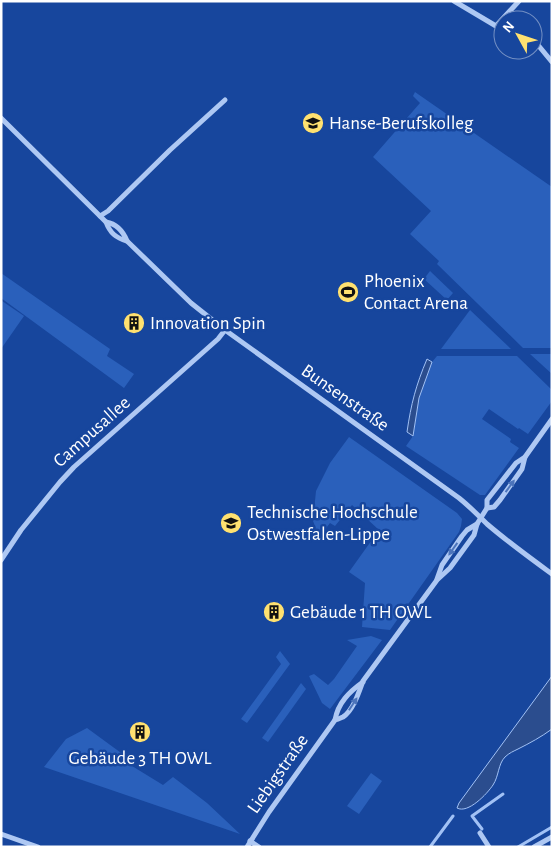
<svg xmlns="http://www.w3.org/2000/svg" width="553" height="848" viewBox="0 0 553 848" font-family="'Alegreya Sans',sans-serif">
	<rect width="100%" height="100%" fill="#17469d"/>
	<g fill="#2a60bb">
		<path d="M415 92 552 187V348H523L437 264 439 261 410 234 431 211 373 157 420 103 413 96Z"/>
		<path d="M430 271 453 293 447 300 424 279Z"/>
		<path d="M1 273 110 349 107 356 134 374 124 388 1 298Z"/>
		<path d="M2 301 24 316 1 349V302Z"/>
		<path d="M470 310 511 349H441Z"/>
		<path d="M530 354H552V374Z"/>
		<path d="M437 356H517L552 390V401L528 434 519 428 518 429 489 409 482 419 511 439 510 442 519 448 485 495H480L406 446 413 436 419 398 424 382 432 362Z"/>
		<path d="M349 437 457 513 462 519 461 526 459 532 390 630 362 627 365 583 349 572 379 530 352 505 335 526 330 523 320 536 316 534 315 526 313 521 316 491 330 463Z"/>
		<path d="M371 636 382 640 330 709 322 703 309 676 314 674 328 685 334 679 357 646 347 640Z"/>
		<path d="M280 651 290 664 247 723 241 719 281 664 276 657Z"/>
		<path d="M301 683 306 689 268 742 262 738Z"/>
		<path d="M87 728 128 758 132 766 163 785 173 777 207 803 240 834 44 767 66 739Z"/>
		<path d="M371 773 382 781 359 814 347 806Z"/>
	</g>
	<g fill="#2b4d8e" stroke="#a1c1f5">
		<path d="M427 359 432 362 419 398 413 436 407 432C411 404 416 385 427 359Z"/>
		<path d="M552 676V729C541 737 530 743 518 749 514 751 509 753 505 757 498 764 499 776 493 785 487 794 468 814 457 808L459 803Z"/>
	</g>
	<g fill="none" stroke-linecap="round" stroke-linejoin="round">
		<g stroke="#a1c1f5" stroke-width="3">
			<path d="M482 829 472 816 503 794"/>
			<path d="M430 847 453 816"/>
			<path d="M518 847 552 827"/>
		</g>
		<g stroke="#aec8f3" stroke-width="5">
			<path d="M454 1 496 26 503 27"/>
			<path d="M496 26 519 1"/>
			<path d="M533 41 538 45 552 62"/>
			<path d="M1 118 106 222C110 233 116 238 127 241"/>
			<path d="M100 216 108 211 170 150 225 100"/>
			<path d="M106 222C117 224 123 231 127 241L191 303 225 330 459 498C469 506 478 515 487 524 508 542 530 558 552 574"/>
			<path d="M487 508 494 507 500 500 522 469 525 457"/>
			<path d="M1 560 21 530 60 482 74 467 218 339 225 330"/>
			<path d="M437 579 442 565 462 536 467 530 477 524"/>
			<path d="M335 720C338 719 341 718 343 717 353 711 359 692 363 681L437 580 450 568 474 535 477 524 487 508V500L516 463 525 457 552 419"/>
			<path d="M480 833 489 847"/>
			<path d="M1 834 38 847"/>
			<path d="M250 841 259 847"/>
			<path d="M247 847 269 812 335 720C338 703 349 692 363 682"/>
			<path d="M534 847 552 837"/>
		</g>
	</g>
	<defs><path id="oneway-solid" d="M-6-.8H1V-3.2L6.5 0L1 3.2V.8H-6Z" transform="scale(1.25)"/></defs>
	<g fill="#4c74bb">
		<use href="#oneway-solid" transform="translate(510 486) rotate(-54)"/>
		<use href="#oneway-solid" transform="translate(453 549) rotate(125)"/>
		<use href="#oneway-solid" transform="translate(353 704) rotate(-57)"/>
	</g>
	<defs>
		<g id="school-disc" transform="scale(1.125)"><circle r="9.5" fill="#ffe170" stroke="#17469d"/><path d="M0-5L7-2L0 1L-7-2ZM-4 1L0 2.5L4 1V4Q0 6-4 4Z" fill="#111"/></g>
		<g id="stadium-disc" transform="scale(1.125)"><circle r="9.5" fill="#ffe170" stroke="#17469d"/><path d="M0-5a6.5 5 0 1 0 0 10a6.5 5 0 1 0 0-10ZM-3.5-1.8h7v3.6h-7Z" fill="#111"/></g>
		<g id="building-disc" transform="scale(1.125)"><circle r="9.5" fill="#ffe170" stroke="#17469d"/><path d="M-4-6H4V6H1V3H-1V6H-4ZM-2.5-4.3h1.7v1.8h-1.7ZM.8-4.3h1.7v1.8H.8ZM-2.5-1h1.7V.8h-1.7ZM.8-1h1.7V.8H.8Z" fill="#111"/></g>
		<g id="university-disc" transform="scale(1.125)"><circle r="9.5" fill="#ffe170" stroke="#17469d"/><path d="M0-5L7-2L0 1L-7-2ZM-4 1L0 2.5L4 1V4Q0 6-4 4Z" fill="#111"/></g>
	</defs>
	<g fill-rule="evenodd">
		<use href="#school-disc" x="313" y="123"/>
		<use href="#stadium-disc" x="348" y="292"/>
		<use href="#building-disc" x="134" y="323"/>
		<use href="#university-disc" x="231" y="523"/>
		<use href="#building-disc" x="274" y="612"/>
		<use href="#building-disc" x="140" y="732"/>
	</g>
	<g text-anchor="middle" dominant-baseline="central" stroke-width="5" stroke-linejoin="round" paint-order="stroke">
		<g font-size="19" fill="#fff" stroke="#17469d" text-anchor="start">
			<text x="329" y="123">Hanse-Berufskolleg</text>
			<text x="364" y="281">Phoenix<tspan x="364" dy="22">Contact Arena</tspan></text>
			<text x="150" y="323">Innovation Spin</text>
			<text x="247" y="512">Technische Hochschule<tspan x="247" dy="22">Ostwestfalen-Lippe</tspan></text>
			<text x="290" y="612">Gebäude 1 TH OWL</text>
			<text x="140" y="758" text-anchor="middle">Gebäude 3 TH OWL</text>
		</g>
		<g font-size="19" fill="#fff" stroke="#17469d">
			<text transform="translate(345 398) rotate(35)">Bunsenstraße</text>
			<text transform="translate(92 432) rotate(-42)">Campusallee</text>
			<text transform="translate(278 774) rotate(-55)">Liebigstraße</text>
		</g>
	</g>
	<rect width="553" height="848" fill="none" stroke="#ffffff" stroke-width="5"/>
	<g transform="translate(518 35) rotate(310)"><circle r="24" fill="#17469d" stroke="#7490c4"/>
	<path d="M0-4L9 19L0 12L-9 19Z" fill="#ffe170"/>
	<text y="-8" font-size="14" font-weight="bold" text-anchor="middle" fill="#ffffff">N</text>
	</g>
</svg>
